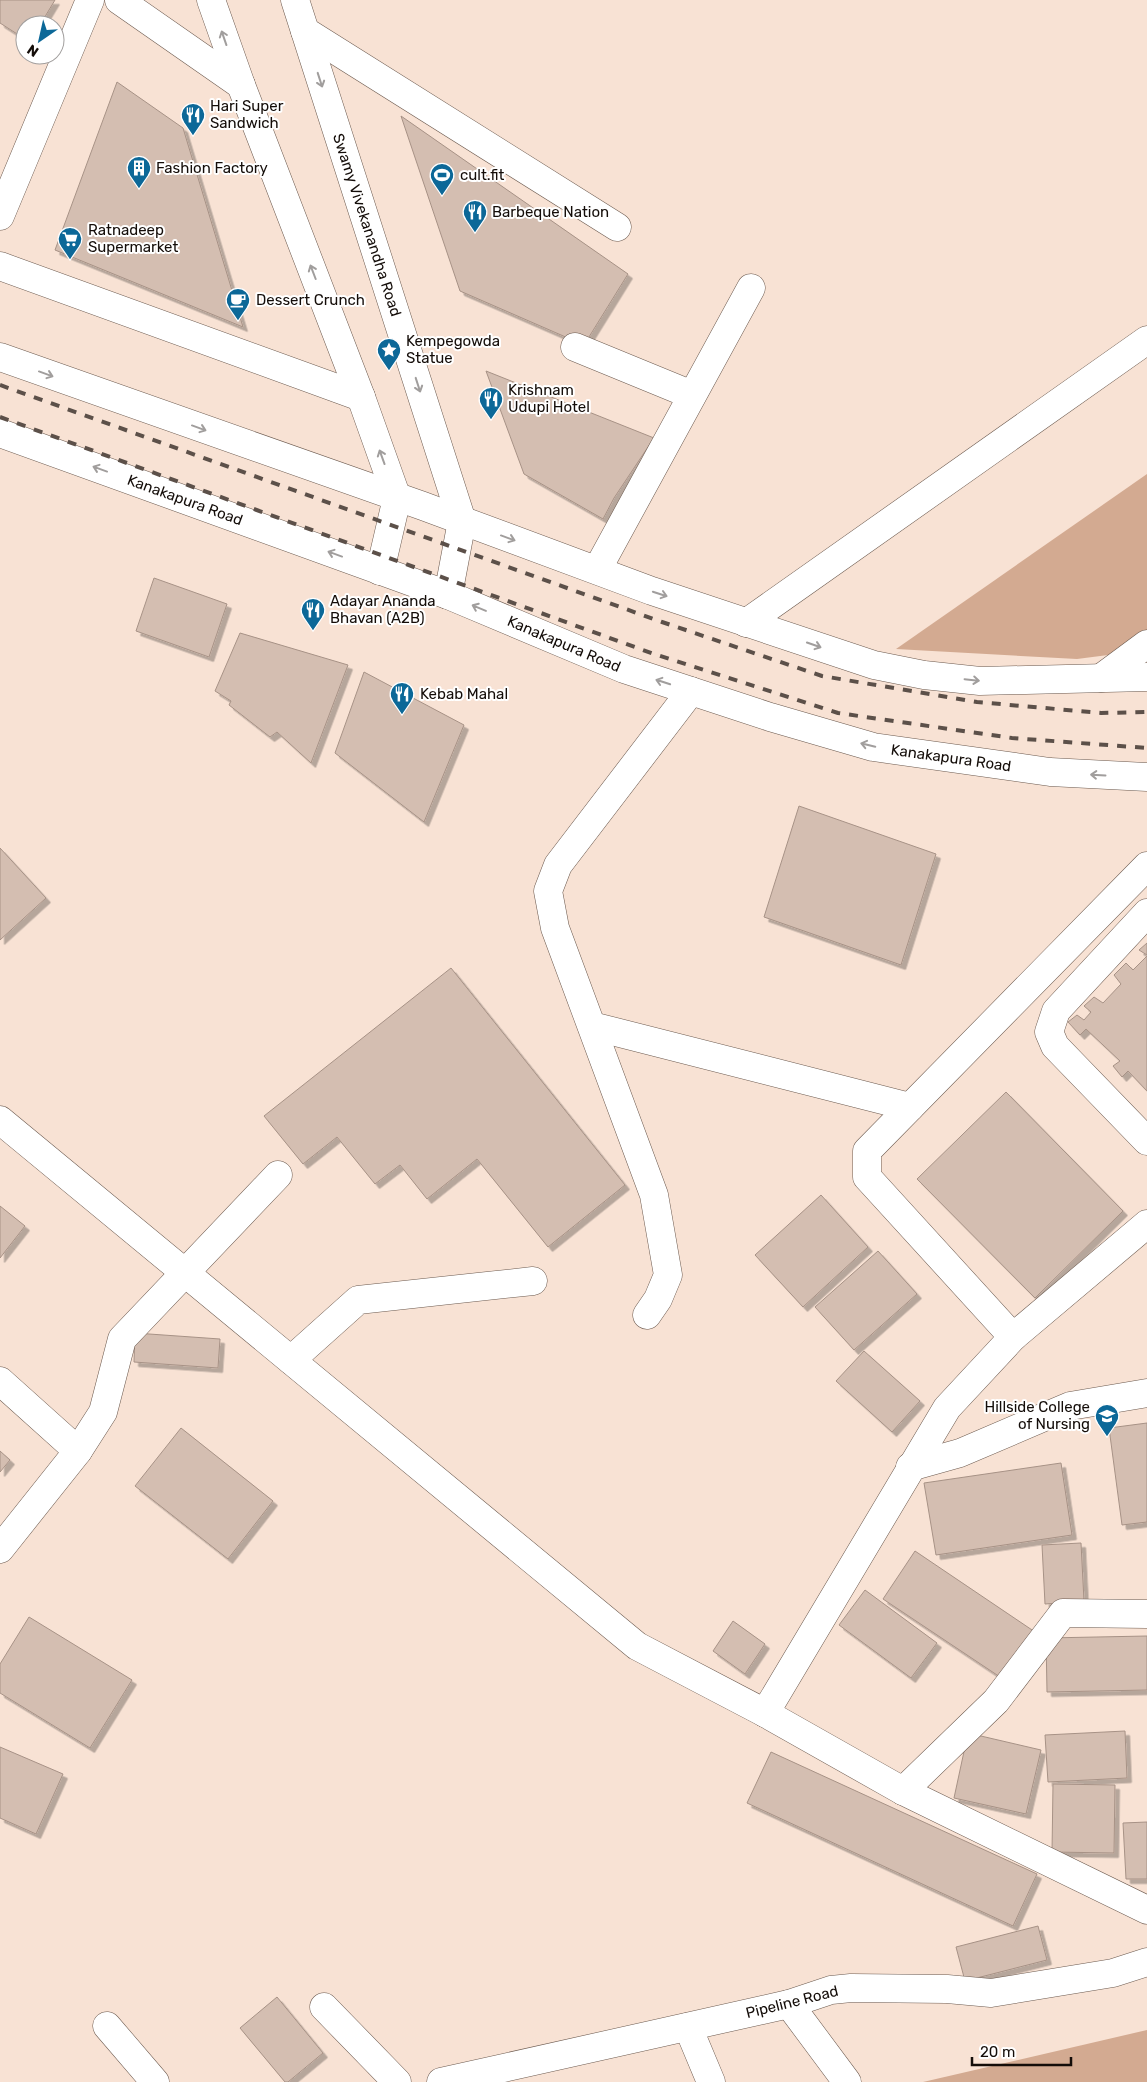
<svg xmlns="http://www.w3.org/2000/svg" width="1147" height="2082" viewBox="0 0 1147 2082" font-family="Rubik,sans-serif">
	<defs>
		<filter id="shadow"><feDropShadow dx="4.5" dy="4.5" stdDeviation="0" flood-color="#0004"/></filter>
	</defs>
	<rect width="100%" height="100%" fill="#f8e2d4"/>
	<g fill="#d3aa91">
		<path d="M1147 474V650L1077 659 896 649Z"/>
		<path d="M1147 2030V2082H923Z"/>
	</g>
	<g fill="#d4beb1" stroke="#a79286" filter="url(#shadow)">
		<path d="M0 0H55L40 25H25V39L0 23Z"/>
		<path d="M117 82 183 128 243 327 55 250Z"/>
		<path d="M401 116 628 274 584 345 460 291Z"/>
		<path d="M486 371 654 438 614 498 603 519 524 474Z"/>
		<path d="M154 578 227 604 209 657 136 631Z"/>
		<path d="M240 633 348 665 311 763 277 732 270 737 229 705 231 701 215 691Z"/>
		<path d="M364 672 464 725 424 822 335 753Z"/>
		<path d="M799 806 936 854 901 965 764 917Z"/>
		<path d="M0 848 46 898 0 940Z"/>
		<path d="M1147 943V955L1139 950Z"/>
		<path d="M1147 956V1091L1128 1071 1122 1077 1113 1066 1120 1061 1086 1029 1080 1035 1068 1022 1077 1015 1084 1020 1091 1012 1084 1006 1094 997 1103 1003 1121 984 1114 975 1126 963 1133 970Z"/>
		<path d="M451 968 625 1185 548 1247 477 1159 427 1199 400 1165 375 1184 337 1137 303 1164 264 1116Z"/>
		<path d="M1006 1092 1123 1211 1035 1298 917 1179Z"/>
		<path d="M821 1195 868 1247 803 1307 755 1255Z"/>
		<path d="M0 1206 25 1226 0 1258Z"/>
		<path d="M878 1251 917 1294 854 1350 815 1307Z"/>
		<path d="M135 1333 220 1339 218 1368 134 1362Z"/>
		<path d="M864 1351 920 1401 892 1432 836 1381Z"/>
		<path d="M1147 1423V1522L1122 1525 1109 1428Z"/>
		<path d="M181 1428 273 1501 228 1559 135 1486Z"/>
		<path d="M0 1451 10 1460 0 1472Z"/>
		<path d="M1061 1463 1072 1535 936 1555 924 1483Z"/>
		<path d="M1081 1543 1084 1601 1045 1604 1042 1545Z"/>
		<path d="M915 1551 1038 1634 1006 1681 883 1599Z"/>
		<path d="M865 1590 937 1643 911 1678 839 1625Z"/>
		<path d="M29 1617 132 1680 90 1748 0 1693V1664Z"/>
		<path d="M733 1621 765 1644 745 1674 713 1651Z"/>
		<path d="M1147 1636V1690L1047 1692 1046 1638Z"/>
		<path d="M1125 1731 1127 1778 1048 1782 1045 1735Z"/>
		<path d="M968 1733 1041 1750 1026 1814 954 1798Z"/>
		<path d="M0 1747 63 1774 36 1834 0 1818Z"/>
		<path d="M771 1752 1037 1874 1013 1926 747 1803Z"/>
		<path d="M1053 1784 1115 1785 1114 1853 1052 1852Z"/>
		<path d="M1147 1822V1879H1126L1123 1823Z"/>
		<path d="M1038 1926 1047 1960 965 1981 956 1947Z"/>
		<path d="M277 1997 323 2053 288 2082H285L240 2028Z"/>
	</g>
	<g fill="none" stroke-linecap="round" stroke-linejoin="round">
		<g stroke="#6c5a4f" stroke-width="29">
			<g id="minor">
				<path d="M119 0 241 85"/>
				<path d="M305 31 617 227"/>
				<path d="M0 216 90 0"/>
				<path d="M0 266 361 397"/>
				<path d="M575 347 692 395"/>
				<path d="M597 570 751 288"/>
				<path d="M746 623 1147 340"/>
				<path d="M1101 678 1147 644"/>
				<path d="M1147 913 1056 1011 1049 1032 1055 1046 1147 1141"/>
				<path d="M592 1026 910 1107"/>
				<path d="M0 1120 637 1646 765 1713 903 1791 1147 1910"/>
				<path d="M647 1315 658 1299 668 1275 654 1195 555 928 548 891 558 865 691 691"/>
				<path d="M1013 1337 867 1177V1151L1147 866"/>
				<path d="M291 1360 358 1300 533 1281"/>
				<path d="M0 1381 78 1451 0 1549"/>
				<path d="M78 1451 103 1412 122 1339 278 1175"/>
				<path d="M910 1467 960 1453 1070 1406 1147 1393"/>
				<path d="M765 1713 947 1408 1013 1337 1147 1224"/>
				<path d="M903 1791 996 1701 1063 1613 1147 1614"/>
				<path d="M789 2004 847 2082"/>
				<path d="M324 2007 397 2082"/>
				<path d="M107 2026 155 2082"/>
				<path d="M688 2027 711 2082"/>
				<path d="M441 2082 789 2004 831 1990 851 1988 947 1989 991 1993 1113 1973 1147 1962"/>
			</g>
		</g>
		<g stroke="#6c5a4f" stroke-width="29">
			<g id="major">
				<path d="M211 0 241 85 361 397 397 498 380 571"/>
				<path d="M295 0 462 521 448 595"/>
			</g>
		</g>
		<g stroke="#6c5a4f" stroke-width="29">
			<g id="highway">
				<path d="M0 357 423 506 652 591 874 665 924 675 980 681 1147 677"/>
				<path d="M0 433 448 595 624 669 770 717 873 747 1050 772 1147 777"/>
			</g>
		</g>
		<use href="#minor" stroke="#fff" stroke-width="28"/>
		<use href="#major" stroke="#fff" stroke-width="28"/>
		<use href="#highway" stroke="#fff" stroke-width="28"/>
		<g stroke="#5c5049" stroke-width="4" stroke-dasharray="9 9" stroke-linecap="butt">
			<path d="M0 385 662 622 822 676 977 702 1101 713 1147 712"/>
			<path d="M0 417 654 654 838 713 1012 738 1147 748"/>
		</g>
	</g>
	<defs><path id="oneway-shaft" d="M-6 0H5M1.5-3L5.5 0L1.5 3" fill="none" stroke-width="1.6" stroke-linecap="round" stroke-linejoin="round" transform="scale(1.25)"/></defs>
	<g stroke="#a19e9d">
		<use href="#oneway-shaft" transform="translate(224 38) rotate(-109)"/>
		<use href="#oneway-shaft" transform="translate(320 80) rotate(72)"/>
		<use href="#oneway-shaft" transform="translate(313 272) rotate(-111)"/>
		<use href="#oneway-shaft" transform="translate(46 374) rotate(20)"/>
		<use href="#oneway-shaft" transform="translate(418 385) rotate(72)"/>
		<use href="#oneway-shaft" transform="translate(199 428) rotate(20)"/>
		<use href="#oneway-shaft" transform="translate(382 457) rotate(-110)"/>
		<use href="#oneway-shaft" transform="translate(100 469) rotate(-160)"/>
		<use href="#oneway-shaft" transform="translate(508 538) rotate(20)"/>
		<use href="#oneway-shaft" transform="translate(335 554) rotate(-160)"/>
		<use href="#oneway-shaft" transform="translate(660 594) rotate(18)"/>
		<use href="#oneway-shaft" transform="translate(479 608) rotate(-157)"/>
		<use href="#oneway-shaft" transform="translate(814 645) rotate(19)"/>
		<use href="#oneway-shaft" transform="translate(972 680) rotate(6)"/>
		<use href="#oneway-shaft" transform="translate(663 682) rotate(-162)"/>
		<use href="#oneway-shaft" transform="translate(868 745) rotate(-166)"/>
		<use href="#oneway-shaft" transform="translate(1098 775) rotate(-177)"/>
	</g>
	<defs>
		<g id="restaurant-pin" transform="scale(1.25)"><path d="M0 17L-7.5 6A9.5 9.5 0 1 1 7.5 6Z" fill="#0c6898" stroke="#fff"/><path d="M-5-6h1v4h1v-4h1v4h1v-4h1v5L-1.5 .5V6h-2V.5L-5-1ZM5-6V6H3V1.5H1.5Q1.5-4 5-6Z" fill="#fff"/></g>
		<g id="building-pin" transform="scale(1.25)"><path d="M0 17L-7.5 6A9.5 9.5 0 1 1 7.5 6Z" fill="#0c6898" stroke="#fff"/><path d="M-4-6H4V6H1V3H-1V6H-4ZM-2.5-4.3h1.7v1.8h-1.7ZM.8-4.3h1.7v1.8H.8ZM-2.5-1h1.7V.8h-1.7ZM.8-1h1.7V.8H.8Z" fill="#fff"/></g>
		<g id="stadium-pin" transform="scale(1.25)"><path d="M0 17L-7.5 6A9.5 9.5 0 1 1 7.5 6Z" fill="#0c6898" stroke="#fff"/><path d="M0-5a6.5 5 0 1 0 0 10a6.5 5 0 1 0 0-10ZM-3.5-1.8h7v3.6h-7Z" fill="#fff"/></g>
		<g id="supermarket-pin" transform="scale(1.25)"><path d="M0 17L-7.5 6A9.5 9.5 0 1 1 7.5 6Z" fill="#0c6898" stroke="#fff"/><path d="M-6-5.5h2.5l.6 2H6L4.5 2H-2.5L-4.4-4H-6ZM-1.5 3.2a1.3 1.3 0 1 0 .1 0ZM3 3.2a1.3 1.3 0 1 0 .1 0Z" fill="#fff"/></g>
		<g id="cafe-pin" transform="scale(1.25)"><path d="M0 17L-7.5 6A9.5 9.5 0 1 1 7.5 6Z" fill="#0c6898" stroke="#fff"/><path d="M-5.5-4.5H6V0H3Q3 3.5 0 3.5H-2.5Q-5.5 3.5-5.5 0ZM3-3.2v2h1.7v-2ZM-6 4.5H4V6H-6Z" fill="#fff"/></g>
		<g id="sight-pin" transform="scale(1.25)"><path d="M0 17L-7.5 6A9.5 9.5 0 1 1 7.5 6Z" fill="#0c6898" stroke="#fff"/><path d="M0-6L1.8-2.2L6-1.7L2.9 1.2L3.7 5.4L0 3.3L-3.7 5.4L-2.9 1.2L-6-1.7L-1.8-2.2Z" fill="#fff"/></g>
		<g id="university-pin" transform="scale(1.25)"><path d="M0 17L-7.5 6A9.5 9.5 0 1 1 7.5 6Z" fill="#0c6898" stroke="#fff"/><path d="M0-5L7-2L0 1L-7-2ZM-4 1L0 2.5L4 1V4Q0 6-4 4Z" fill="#fff"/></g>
	</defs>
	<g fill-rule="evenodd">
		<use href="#restaurant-pin" x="193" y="115"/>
		<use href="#building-pin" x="139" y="168"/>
		<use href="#stadium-pin" x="442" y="175"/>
		<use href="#restaurant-pin" x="475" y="212"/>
		<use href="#supermarket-pin" x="70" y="239"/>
		<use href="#cafe-pin" x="238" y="300"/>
		<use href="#sight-pin" x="389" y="350"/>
		<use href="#restaurant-pin" x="491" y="399"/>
		<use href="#restaurant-pin" x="313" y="610"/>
		<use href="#restaurant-pin" x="402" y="694"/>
		<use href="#university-pin" x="1107" y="1416"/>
	</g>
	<g text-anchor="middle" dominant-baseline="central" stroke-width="4" stroke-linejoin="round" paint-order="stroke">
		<g font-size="15" fill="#140d09" stroke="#fff" text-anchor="start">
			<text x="210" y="106">Hari Super<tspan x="210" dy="17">Sandwich</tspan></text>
			<text x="156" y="168">Fashion Factory</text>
			<text x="460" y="175">cult.fit</text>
			<text x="492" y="212">Barbeque Nation</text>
			<text x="88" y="230">Ratnadeep<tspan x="88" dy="17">Supermarket</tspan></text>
			<text x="256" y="300">Dessert Crunch</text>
			<text x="406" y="341">Kempegowda<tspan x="406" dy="17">Statue</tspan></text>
			<text x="508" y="390">Krishnam<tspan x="508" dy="17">Udupi Hotel</tspan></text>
			<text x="330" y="601">Adayar Ananda<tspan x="330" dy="17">Bhavan (A2B)</tspan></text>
			<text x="420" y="694">Kebab Mahal</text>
			<text x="1090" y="1407" text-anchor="end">Hillside College<tspan x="1090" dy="17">of Nursing</tspan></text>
		</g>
		<g font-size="15" fill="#140d09" stroke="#fff">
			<text transform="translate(367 225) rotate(72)">Swamy Vivekanandha Road</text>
			<text transform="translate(185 500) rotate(20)">Kanakapura Road</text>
			<text transform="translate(564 644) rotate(23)">Kanakapura Road</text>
			<text transform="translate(951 758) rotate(8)">Kanakapura Road</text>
			<text transform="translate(792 2002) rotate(-14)">Pipeline Road</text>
		</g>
	</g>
	<g transform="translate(40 40) rotate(214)"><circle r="24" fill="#ffffff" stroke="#a19e9d"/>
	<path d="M0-4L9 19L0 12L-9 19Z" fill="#0c6898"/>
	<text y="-8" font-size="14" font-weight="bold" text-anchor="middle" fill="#140d09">N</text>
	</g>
	<path d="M972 2057v8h99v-8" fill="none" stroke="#140d09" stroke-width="2.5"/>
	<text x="980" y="2057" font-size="15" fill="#140d09" stroke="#ffffff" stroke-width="4" paint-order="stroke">20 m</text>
</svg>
